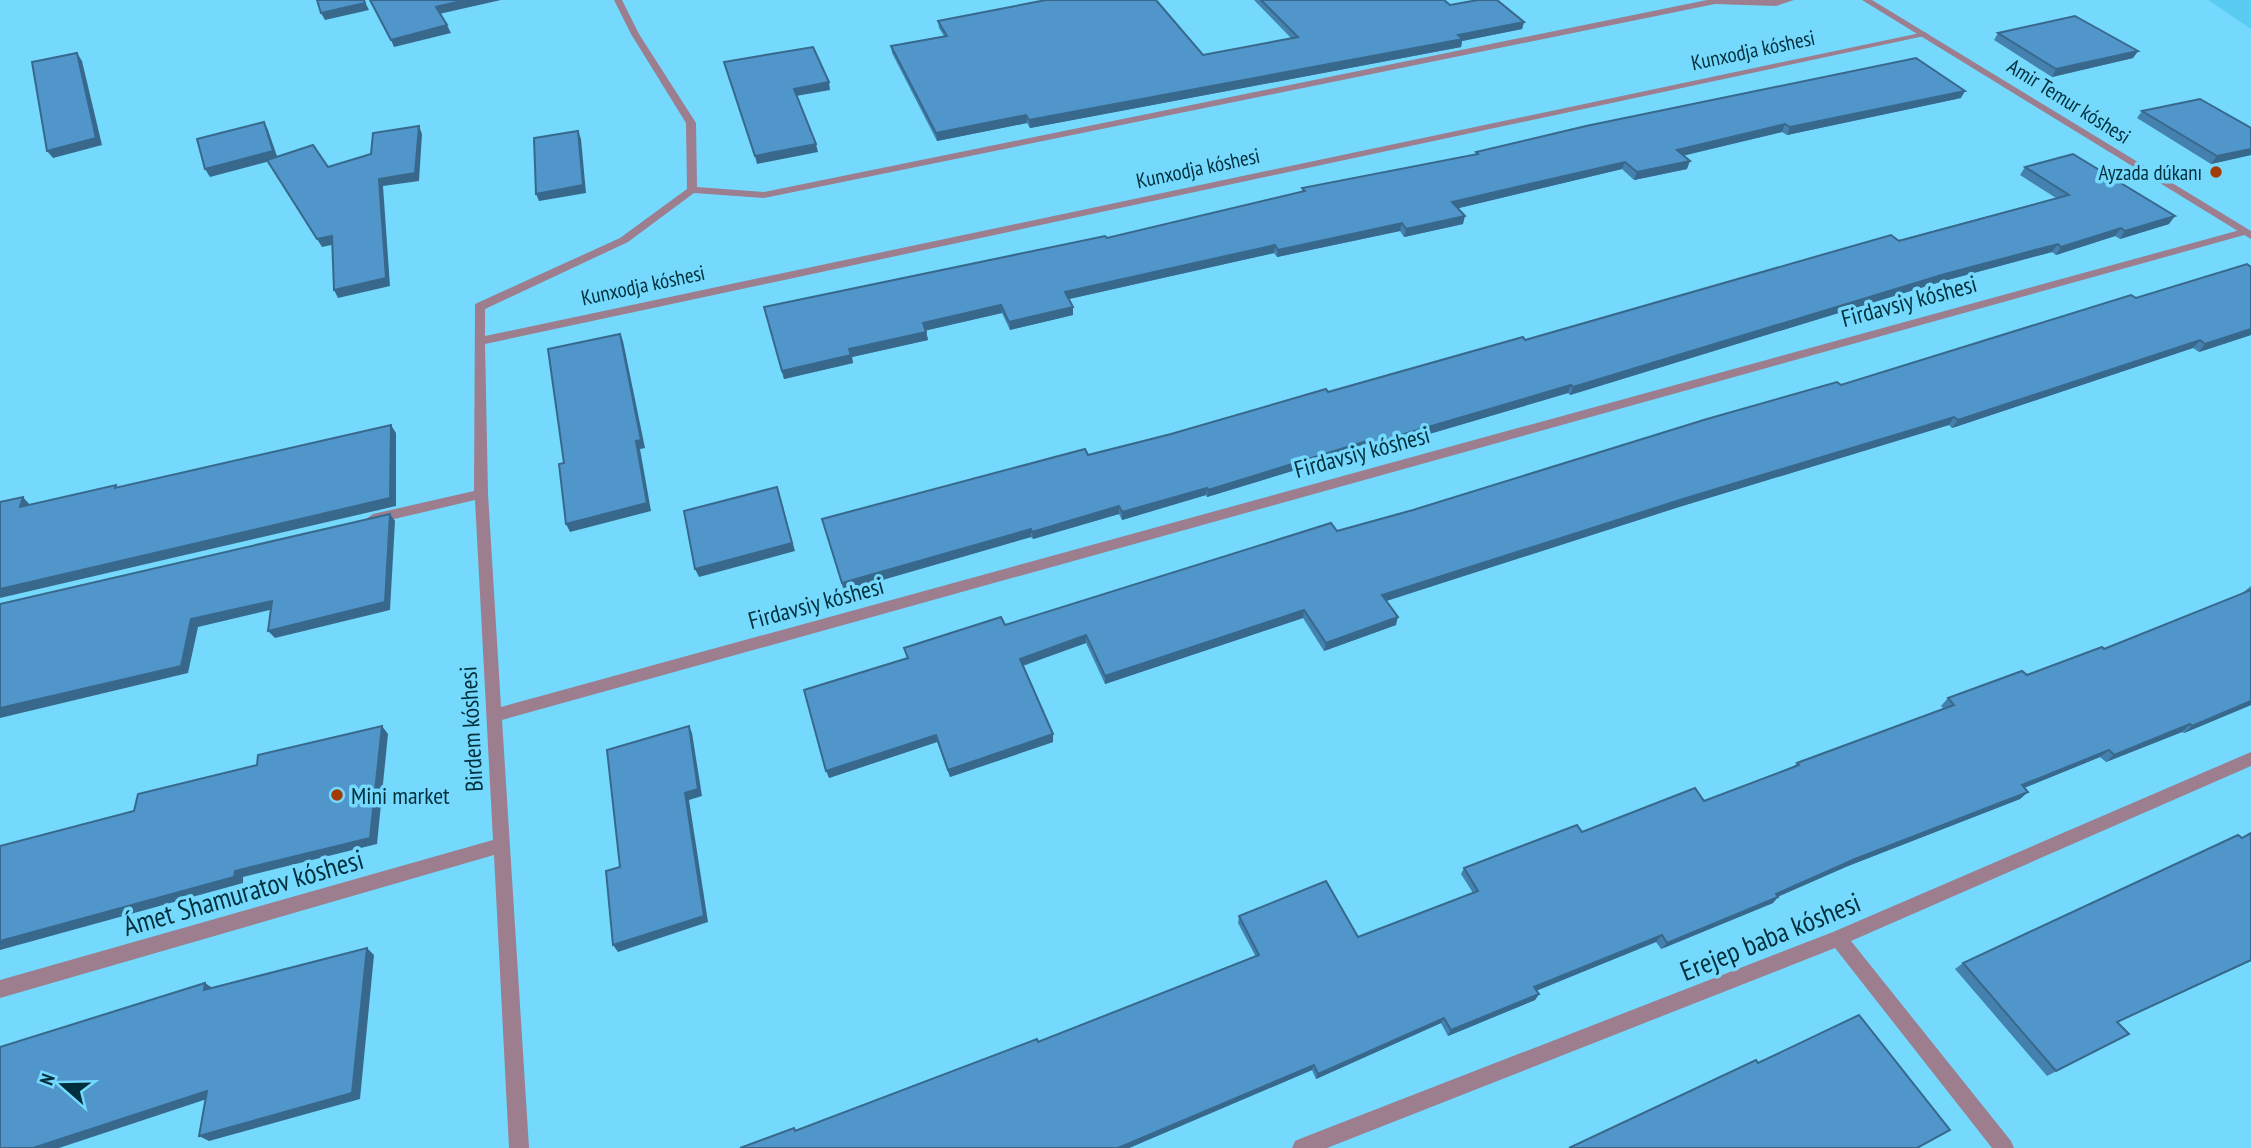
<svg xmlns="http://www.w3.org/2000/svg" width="2251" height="1148" viewBox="0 0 2251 1148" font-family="'PT Sans Narrow',sans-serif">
	<rect width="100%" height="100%" fill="#74d9fc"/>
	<path fill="#5accf1" d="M2208 0H2251V29Z"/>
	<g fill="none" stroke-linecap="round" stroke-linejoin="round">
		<g fill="#9c7e8f" fill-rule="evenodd">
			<path d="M614 0H622L639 34 696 123 697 187 764 192 1707 0H1794L1776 6 1715 4 764 198 694 193 628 242 485 309V336L1925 32 1929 35 485 344 488 494 501 707 2240 230H2248L2249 232 2248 234 502 720 529 1148H509L494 855 0 998V980L493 840 475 500 373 524 366 519 373 514 474 491 475 304 620 238 687 189 686 123 631 34Z"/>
			<path d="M2251 752V766L1851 941 2011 1141 2014 1148H1992L1835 948 1327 1148H1292L1295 1141 1302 1138 1833 932Z"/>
		</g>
		<path fill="#9c7e8f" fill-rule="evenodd" d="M1862 0H1872L2251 231V239Z"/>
	</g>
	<g fill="#4581ae">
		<path d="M1254 0H1444L1450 5 1524 22 1522 29 1462 41 1461 47 1030 128 1027 123 937 141 892 53 891 46 944 36 939 28 938 21 1203 55 1291 38Z"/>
		<path d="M1998 33 2138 51 2133 58 2052 77 1994 40Z"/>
		<path d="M1961 98 1787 135 1782 132 1683 155 1687 169 1634 180 1622 169 1458 208 1463 224 1404 237 1400 231 1277 257 1274 253 1068 299 1073 307V315L1010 330 1002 313 926 330 928 340 852 357 853 363 784 379 764 307 1107 238 1302 192V188L1476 155V152Z"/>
		<path d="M2142 111 2251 128V155L2211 164 2137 118Z"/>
		<path d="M2025 167 2169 224 2120 239 2115 236 2056 255 2052 252 1940 282 1570 395 1568 393 1368 452 1365 449 1207 497 1206 495 1122 520 1119 514 1033 539 1031 537 844 591 822 519 1171 434 2056 198 2020 175Z"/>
		<path d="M2136 298 2251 335 2199 352 2193 348 1952 428 1949 425 1679 507 1386 601 1396 625 1324 651 1303 618 1105 684 1086 643 1023 666 1053 742 950 777 937 742 829 778 907 658 904 648 1005 625 1413 510Z"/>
		<path d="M2251 586V705L2184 733 2182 732 2106 762 2100 757 2024 788 2028 792 2020 799 1848 866 1778 896 1773 903 1661 949 1656 942 1537 990 1539 994 1535 1000 1448 1036 1441 1023 1316 1079 1312 1070 1129 1148H740L794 1128 797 1131 1038 1042 1256 957 1238 923 1239 916 1358 937 1473 893 1461 874 1464 868 1582 832 1704 801 1794 766 1797 763 1944 709 1941 706 1948 698 2027 675 2104 649 2241 594Z"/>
		<path d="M2251 961 2118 1022 2129 1034 2047 1076 1955 969 1963 963Z"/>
	</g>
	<g fill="#38698d">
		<path d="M364 0 369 10 325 20 321 13Z"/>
		<path d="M465 0H501L439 14 436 7Z"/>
		<path d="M1524 22 1522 29 1462 41 1461 47 1030 128 1029 120Z"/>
		<path d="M447 25 451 33 394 47 391 40Z"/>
		<path d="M2138 51 2133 58 2052 77 2056 69Z"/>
		<path d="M77 53 82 61 102 145 53 158 47 151Z"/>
		<path d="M829 82 830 90 796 96 794 89Z"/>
		<path d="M1965 91 1961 98 1787 135 1790 127Z"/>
		<path d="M1026 115 1027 123 937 141 936 133Z"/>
		<path d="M264 122 268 130 278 159 210 177 205 169Z"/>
		<path d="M1785 124 1782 132 1674 158 1677 150Z"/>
		<path d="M419 126 422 134 419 181 383 186 390 286 338 298 334 290 379 179Z"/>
		<path d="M578 131 581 139 586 193 539 201 536 194Z"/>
		<path d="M816 144 818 152 757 164 755 156Z"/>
		<path d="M2251 149V155L2211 164 2217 156Z"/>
		<path d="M1690 161 1687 169 1634 180 1637 172Z"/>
		<path d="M1625 162 1622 169 1451 210 1452 202Z"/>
		<path d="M1465 216 1463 224 1404 237 1406 229Z"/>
		<path d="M2175 216 2169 224 2120 239 2125 231Z"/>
		<path d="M1402 223 1400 231 1277 257 1278 250Z"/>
		<path d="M2121 228 2115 236 2056 255 2061 247Z"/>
		<path d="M332 236 336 244 322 247 317 239Z"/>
		<path d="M2058 244 2052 252 1940 282 1570 395 1573 387 1945 274Z"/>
		<path d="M1275 245 1274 253 1065 300V292Z"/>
		<path d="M1001 305 1002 313 924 331 923 323Z"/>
		<path d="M1073 307V315L1010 330 1009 322Z"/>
		<path d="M2251 329V335L2199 352 2205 344Z"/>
		<path d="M926 332 928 340 852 357 853 363 784 379 782 371 849 349Z"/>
		<path d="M620 334 623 341 645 448 640 449 651 511 570 532 566 524 636 441Z"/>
		<path d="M2200 340 2193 348 1952 428 1958 420Z"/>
		<path d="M1571 385 1568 393 1368 452 1370 444Z"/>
		<path d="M1954 417 1949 425 1679 507 1380 603 1382 595 1683 499Z"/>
		<path d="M391 425 396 433V506L0 598V589Z"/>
		<path d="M1367 441 1365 449 1207 497 1208 490Z"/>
		<path d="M777 487 795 551 699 577 695 569Z"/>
		<path d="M1207 488 1206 495 1122 520V512Z"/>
		<path d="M23 497 30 505 20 507Z"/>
		<path d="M1119 506V514L1033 539 1032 532Z"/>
		<path d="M390 514 395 521 390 610 275 638 268 631Z"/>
		<path d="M1031 529V537L844 591 842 583Z"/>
		<path d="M272 601 278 608 198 627 188 673 0 718V708L191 619Z"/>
		<path d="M1304 610 1303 618 1105 684V676Z"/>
		<path d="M1398 617 1396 625 1324 651 1326 643Z"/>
		<path d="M1086 635V643L1021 666 1020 659Z"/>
		<path d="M2251 701V705L2184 733 2192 726Z"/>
		<path d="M2190 724 2182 732 2106 762 2114 755Z"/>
		<path d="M382 726 388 734 377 844 243 877V883L0 950V941L235 871Z"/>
		<path d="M689 726 692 733 702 796 689 800 708 922 618 952 613 945 685 793Z"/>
		<path d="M1053 734V742L950 777 948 770Z"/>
		<path d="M936 735 937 742 829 778 826 771Z"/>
		<path d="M2109 750 2100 757 2014 792 2022 785Z"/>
		<path d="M2028 792 2020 799 1848 866 1773 899 1778 897 1773 903 1661 949 1667 943 1855 859Z"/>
		<path d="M1662 935 1656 942 1531 993 1534 987Z"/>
		<path d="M367 948 374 955 360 1099 209 1141 199 1136Z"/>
		<path d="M2251 960V961L2107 1027 2117 1022Z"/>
		<path d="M205 983 214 989 204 990Z"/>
		<path d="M1539 994 1535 1000 1448 1036 1451 1030Z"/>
		<path d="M1444 1018 1441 1023 1316 1079 1318 1074Z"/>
		<path d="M1314 1065 1312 1070 1129 1148H1118Z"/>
		<path d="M207 1091 216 1096 59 1148H33Z"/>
	</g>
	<g fill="#5096ca" stroke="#38698d" stroke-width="2">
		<path d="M317 0H364L365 3 321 13Z"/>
		<path d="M370 0H465L436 7 447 25 391 40Z"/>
		<path d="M1046 0H1156L1203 55 1298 37 1261 0H1444L1450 5 1478 0H1497L1524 22 1458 35 1463 39 1029 120 1026 115 936 133 891 46 947 36 938 21Z"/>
		<path d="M2075 16 2138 51 2056 69 1998 33Z"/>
		<path d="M813 47 829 82 794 89 816 144 755 156 724 62Z"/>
		<path d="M77 53 96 138 47 151 32 62Z"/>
		<path d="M1916 58 1965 91 1790 127 1785 124 1677 150 1690 161 1637 172 1625 162 1452 202 1465 216 1406 229 1402 223 1278 250 1275 245 1065 292 1073 307 1009 322 1001 305 923 323 926 332 849 349 851 355 782 371 764 307 1105 236 1107 238 1305 191 1302 188 1478 154 1476 152 1586 126Z"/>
		<path d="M2200 99 2251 128V149L2217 156 2142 111Z"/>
		<path d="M264 122 273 151 205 169 197 139Z"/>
		<path d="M419 126 415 173 379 179 386 278 334 290 332 236 317 239 267 160 313 145 328 167 371 154 373 133Z"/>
		<path d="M578 131 583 185 536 194 534 138Z"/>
		<path d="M2073 154 2175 216 2125 231 2121 228 2061 247 2058 244 1945 274 1573 387 1571 385 1370 444 1367 441 1208 490 1207 488 1122 512 1119 506 1032 532 1031 529 842 583 822 519 1085 449 1088 455 1171 434 1326 389 1328 392 1523 337 1525 340 1891 235 1899 241 2069 195 2025 167Z"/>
		<path d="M2247 264 2251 267V329L2205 344 2200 340 1958 420 1954 417 1683 499 1382 595 1398 617 1326 643 1304 610 1105 676 1086 635 1020 659 1053 734 948 770 936 735 826 771 804 690 908 658 904 648 1001 617 1005 625 1331 523 1337 531 1413 510 1707 419 1837 382 1841 385 2131 295 2136 298Z"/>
		<path d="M620 334 641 440 636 441 647 503 566 524 559 464 564 463 548 349Z"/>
		<path d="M391 425 390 498 0 589V502L23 497 20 507 116 485 115 488Z"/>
		<path d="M777 487 792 543 695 569 684 511Z"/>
		<path d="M390 514 385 602 268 631 272 601 191 619 181 666 0 708V604Z"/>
		<path d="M2251 590V701L2192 726 2190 724 2114 755 2109 750 2022 785 2028 792 1855 859 1776 894 1778 897 1667 943 1662 935 1534 987 1539 994 1451 1030 1444 1018 1318 1074 1314 1065 1118 1148H740L794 1128 795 1131 1037 1039 1038 1042 1259 955 1239 916 1326 881 1358 937 1478 891 1464 868 1577 825 1582 832 1695 788 1704 801 1799 765 1797 763 1954 705 1948 698 2022 671 2027 675 2102 647 2104 649Z"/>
		<path d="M382 726 370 838 235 871 234 877 0 941V846L134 811 138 794 257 765 258 755Z"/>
		<path d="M689 726 698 789 685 793 704 916 613 945 606 871 620 867 607 750Z"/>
		<path d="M2251 833V960L2117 1022 2129 1034 2056 1071 1963 963 2238 835 2242 838Z"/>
		<path d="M367 948 352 1093 199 1136 207 1091 33 1148H0V1047L205 983 204 990Z"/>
		<path d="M1859 1015 1950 1130 1917 1148H1569L1756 1060 1758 1063Z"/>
	</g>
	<g fill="#a13d04" stroke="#74d9fc" stroke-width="2.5">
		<circle cx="2216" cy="172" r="7"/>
		<circle cx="337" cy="795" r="7"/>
	</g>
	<g text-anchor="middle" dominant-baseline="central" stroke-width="7" stroke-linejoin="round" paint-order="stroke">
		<g font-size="21" fill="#00303d" stroke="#74d9fc">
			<text transform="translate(1753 50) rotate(-12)">Kunxodja kóshesi</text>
			<text transform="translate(2069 101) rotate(32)">Amir Temur kóshesi</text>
			<text transform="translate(1198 168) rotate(-12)">Kunxodja kóshesi</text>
			<text transform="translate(643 285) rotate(-12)">Kunxodja kóshesi</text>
		</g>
		<g font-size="21" fill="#00303d" stroke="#74d9fc" text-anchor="end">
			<text x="2202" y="172">Ayzada dúkanı</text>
		</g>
		<g font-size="24" fill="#00303d" stroke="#74d9fc">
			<text transform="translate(1909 301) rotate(-15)">Firdavsiy kóshesi</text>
			<text transform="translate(1362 452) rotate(-15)">Firdavsiy kóshesi</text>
			<text transform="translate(816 603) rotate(-15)">Firdavsiy kóshesi</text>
			<text transform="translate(471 729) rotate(-93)">Birdem kóshesi</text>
		</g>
		<g font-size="24" fill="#00303d" stroke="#74d9fc" text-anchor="start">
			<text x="351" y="795">Mini market</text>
		</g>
		<g font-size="28" fill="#00303d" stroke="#74d9fc">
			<text transform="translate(243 892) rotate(-16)">Ámet Shamuratov kóshesi</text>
			<text transform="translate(1770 936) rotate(-22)">Erejep baba kóshesi</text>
		</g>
	</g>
	<g transform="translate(63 1085) rotate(290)" stroke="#74d9fc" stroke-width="5" paint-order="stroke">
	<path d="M0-5L12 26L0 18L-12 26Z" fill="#00303d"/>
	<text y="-10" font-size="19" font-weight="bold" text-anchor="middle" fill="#00303d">N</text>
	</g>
</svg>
